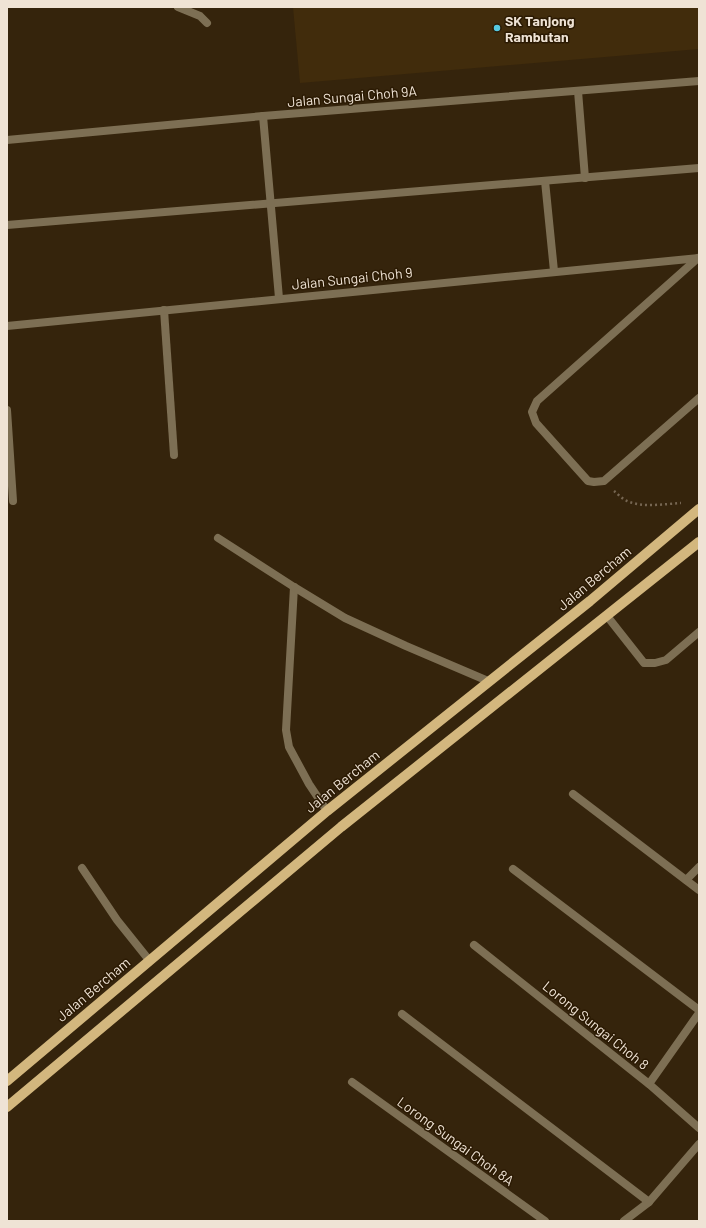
<svg xmlns="http://www.w3.org/2000/svg" width="706" height="1228" viewBox="0 0 706 1228" font-family="Barlow,sans-serif">
	<rect width="100%" height="100%" fill="#35240c"/>
	<path fill="#412c0c" d="M293 7H699V49L300 83Z"/>
	<g fill="none" stroke-linecap="round" stroke-linejoin="round">
		<path stroke="#766652" stroke-width="2.5" stroke-dasharray="2 3" stroke-linecap="butt" d="M614 491C618 494 622 499 627 501 643 508 664 504 681 503"/>
		<g stroke="#7d6f54" stroke-width="8">
			<path d="M578 91 585 178"/>
			<path d="M545 181 554 271"/>
			<path d="M7 225 699 168"/>
			<path d="M698 258 537 401 532 412 536 423 588 481 594 482 604 481 699 398"/>
			<path d="M294 587 286 730 289 747 309 784 327 811"/>
			<path d="M82 868 117 920 149 960"/>
			<path d="M513 869 699 1010"/>
			<path d="M402 1014 649 1202"/>
		</g>
		<g stroke="#7d6f54" stroke-width="8">
			<path d="M178 7 200 16 207 23"/>
			<path d="M263 116 279 298"/>
			<path d="M7 140 263 116 699 81"/>
			<path d="M164 310 174 455"/>
			<path d="M7 326 699 258"/>
			<path d="M7 410 13 501"/>
			<path d="M218 538 294 587 345 618 406 646 488 681"/>
			<path d="M607 616 644 663H655L666 660 699 632"/>
			<path d="M573 794 699 890"/>
			<path d="M686 880 699 867"/>
			<path d="M474 945 649 1084 699 1128"/>
			<path d="M352 1082 545 1221"/>
			<path d="M649 1084 699 1013"/>
			<path d="M624 1221 649 1202 699 1144"/>
		</g>
		<g stroke="#d3b77e" stroke-width="10">
			<path d="M7 1081 327 811 590 601 699 509"/>
			<path d="M7 1107 341 827 699 542"/>
		</g>
	</g>
	<circle fill="#56c9e1" stroke="#2b1a03" stroke-width="1.5" cx="497" cy="28" r="4"/>
	<g text-anchor="middle" dominant-baseline="central" stroke-width="3" stroke-linejoin="round" paint-order="stroke">
		<g font-size="14" font-weight="bold" fill="#efe3d5" stroke="#2b1a03" text-anchor="start">
			<text x="505" y="20">SK Tanjong<tspan x="505" dy="16">Rambutan</tspan></text>
		</g>
		<g font-size="14" fill="#efe3d5" stroke="#2b1a03">
			<text transform="translate(352 96) rotate(-5)">Jalan Sungai Choh 9A</text>
			<text transform="translate(352 278) rotate(-6)">Jalan Sungai Choh 9</text>
			<text transform="translate(594 578) rotate(-40)">Jalan Bercham</text>
			<text transform="translate(342 781) rotate(-39)">Jalan Bercham</text>
			<text transform="translate(93 989) rotate(-40)">Jalan Bercham</text>
			<text transform="translate(596 1025) rotate(39)">Lorong Sungai Choh 8</text>
			<text transform="translate(456 1141) rotate(36)">Lorong Sungai Choh 8A</text>
		</g>
	</g>
	<rect width="706" height="1228" fill="none" stroke="#efe3d5" stroke-width="16"/>
</svg>
